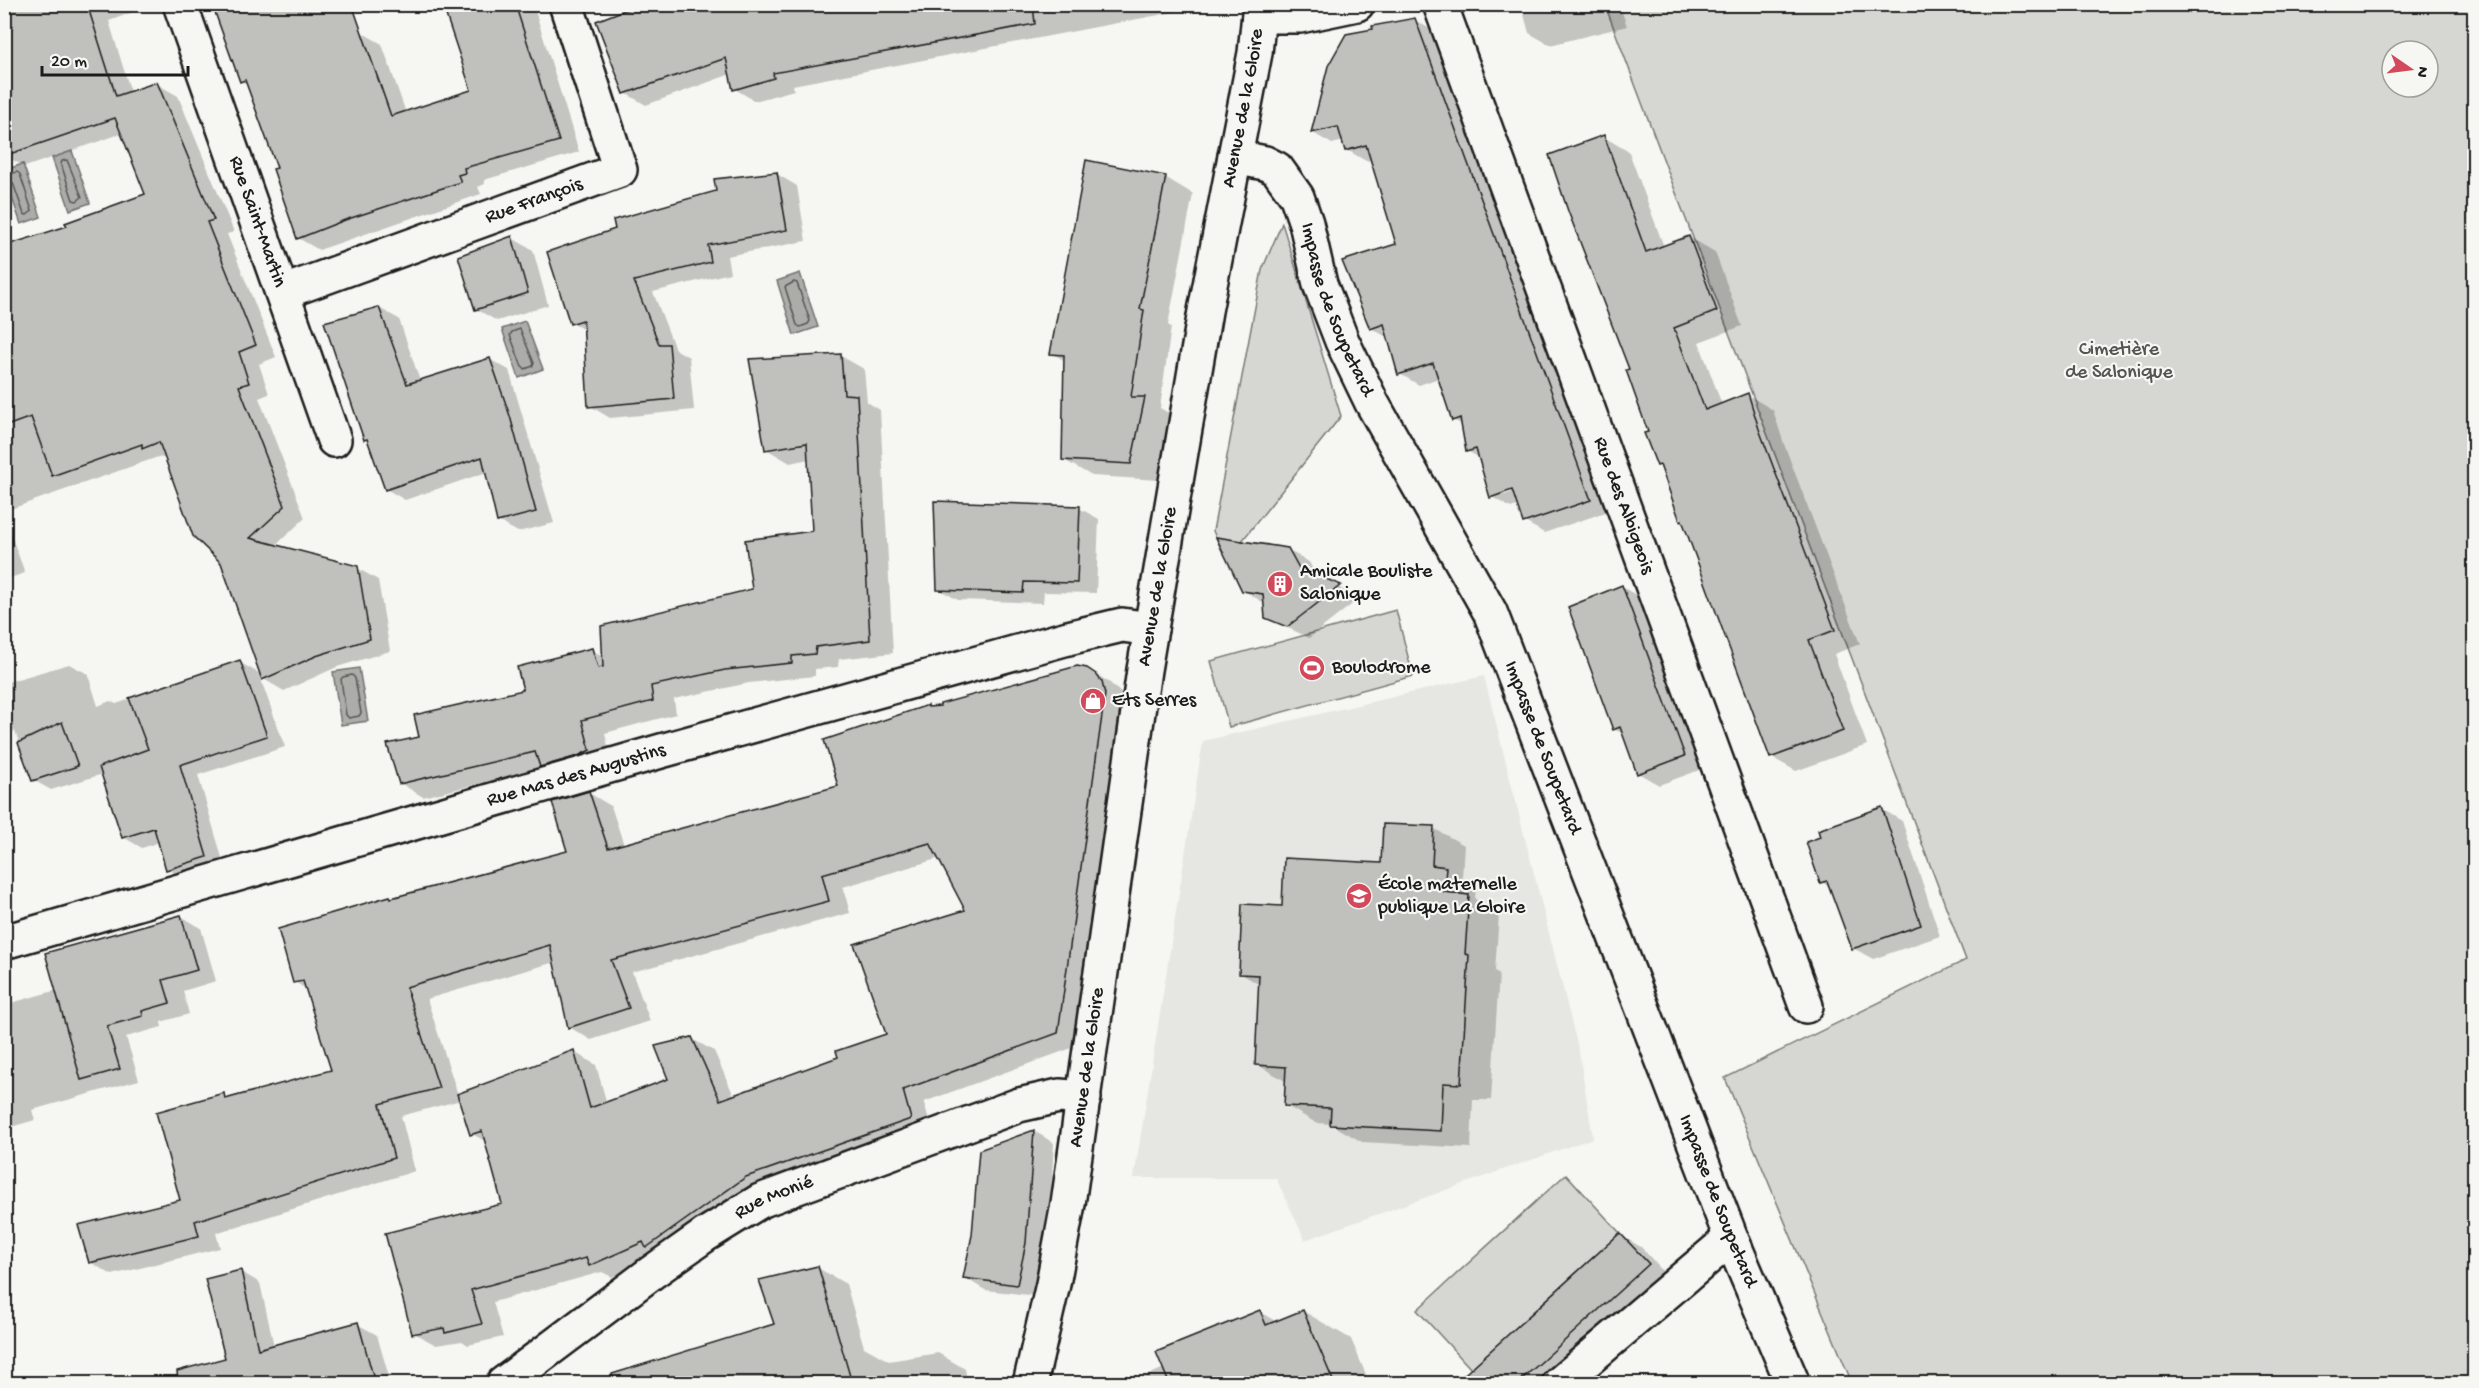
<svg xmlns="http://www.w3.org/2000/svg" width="2479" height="1388" viewBox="0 0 2479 1388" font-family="'Gochi Hand',sans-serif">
	<rect width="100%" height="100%" fill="#f6f6f2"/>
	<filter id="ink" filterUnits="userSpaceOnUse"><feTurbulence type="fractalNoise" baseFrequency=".0167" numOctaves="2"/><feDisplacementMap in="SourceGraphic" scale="12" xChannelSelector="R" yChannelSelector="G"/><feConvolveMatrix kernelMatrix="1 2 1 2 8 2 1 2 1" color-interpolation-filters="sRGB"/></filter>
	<g filter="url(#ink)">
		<path fill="#e6e6e2" d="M1484 676 1579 1052 1593 1138 1305 1240 1276 1178H1134L1203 741Z"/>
		<g fill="#d6d6d2" stroke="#797977" stroke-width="1.5" fill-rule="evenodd">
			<path d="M1605 5H2474V1383H1852L1725 1078 1966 960ZM2392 51H2428V87H2392Z"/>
			<path d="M1282 223 1341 416 1242 541 1222 551 1213 531 1262 270Z"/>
			<path d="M1396 610 1413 676 1229 727 1211 661Z"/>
			<path d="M1566 1174 1620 1233 1471 1369 1417 1310Z"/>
		</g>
		<g fill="#acaca9" stroke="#727271" stroke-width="1.5">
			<path d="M72 151 90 203 70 210 52 158Z"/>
			<path d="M23 164 41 217 21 224 5 177 4 170Z"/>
			<path d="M800 273 818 327 794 335 777 281Z"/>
			<path d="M525 321 543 369 519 378 502 329Z"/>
			<path d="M359 668 368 721 341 725 333 672Z"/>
		</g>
		<g fill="#0003" fill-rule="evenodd">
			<path d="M4 4H155L109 21 131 93 157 84 178 96 234 232 227 234 276 357 259 364 269 394 259 398 305 518 275 546 357 568 378 580 390 651 337 667 284 691 260 677 285 747 198 775 225 868 186 879 168 869 159 842 142 848 123 837 103 774 51 790 33 780 15 731 4 735V683L69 664 88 674 98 706 110 701 116 704 239 662 262 675 223 562 167 459 158 457 5 511 8 518 5 519 25 573 4 580V341L68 227 147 195 123 133 25 167 4 155Z"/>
			<path d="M444 4H533L579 152 484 180 485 184 478 187 481 194 319 250 298 238 279 169 248 85 242 81 361 32 382 44 406 113 473 91Z"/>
			<path d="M623 4H1216L793 85 794 90 755 101 735 89 731 74 646 105 625 93V12Z"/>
			<path d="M1521 4H1619L1627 26 1550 45 1529 33Z"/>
			<path d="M1414 20 1434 31 1609 511 1544 533 1525 522 1519 505 1511 508 1492 497 1480 458 1467 451 1463 425 1453 420 1439 378 1419 385 1400 374 1390 339 1371 328 1398 244 1372 160 1366 161 1347 150 1344 141 1332 144 1313 133 1330 67 1339 46 1348 35ZM1519 486 1520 489 1504 495V491Z"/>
			<path d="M1604 137 1629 152 1664 247 1689 237 1715 252 1742 326 1699 342 1722 405 1748 395 1773 410 1784 444 1860 644 1834 654 1867 745 1796 771 1771 757 1685 522 1681 520 1662 468 1658 465 1632 370Z"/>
			<path d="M777 174 797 186 806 241 727 256 730 273 653 292 675 349 689 357 694 410 610 418 590 406 586 331 572 323 717 192Z"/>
			<path d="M1165 177 1193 194 1168 325 1171 327 1160 408 1172 415 1159 480 1092 476 1064 460 1065 361 1052 353Z"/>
			<path d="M512 238 533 250 548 305 497 321 476 309Z"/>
			<path d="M379 308 399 319 420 381 489 359 509 370 554 523 518 532 498 521 487 472 405 500 386 489 369 441 365 439Z"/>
			<path d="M841 356 864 369 867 402 880 410 893 653 839 659 838 667 815 669V676L749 683 674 699 676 714 605 733 612 764 545 768 423 797 400 783 421 738 524 691 592 650 604 657 754 590 814 532 809 459 790 463 766 449Z"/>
			<path d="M1079 508 1099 519 1096 593 1044 592 1043 603 958 600 938 589Z"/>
			<path d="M1288 550 1309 562 1317 577 1360 598 1309 638 1266 617 1264 603 1243 590Z"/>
			<path d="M1622 587 1643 599 1705 768 1659 785 1638 773 1625 735 1614 729Z"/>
			<path d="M1087 669 1109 682 1124 696 1080 1045 924 1102 932 1131 612 1277 602 1272 493 1302 503 1337 468 1345 462 1341 436 1345 414 1333 504 1205 487 1142 472 1134 461 1100 401 1116 415 1171 216 1233 220 1248 112 1275 90 1262 182 1202 223 1094 231 1099 333 1071 306 989 295 982 393 899 569 852 589 793 611 806 624 845 840 787 928 706 942 707ZM940 858 967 911 888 1035 839 1058 734 1096 714 1051 692 1039 670 1080 607 1104 596 1065 574 1052 458 1095 427 999 555 962 569 1027 591 1040 650 1021 632 972 850 913 843 887Z"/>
			<path d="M1882 809 1902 821 1940 936 1873 959 1853 948 1830 887 1822 882Z"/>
			<path d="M1433 828 1464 845 1462 878 1476 886 1475 899 1499 914 1495 971 1499 974 1491 1100H1473L1471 1148 1362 1142 1331 1124 1316 1123 1285 1105 1287 1082 1256 1064 1260 985 1240 973 1284 908 1383 864Z"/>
			<path d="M181 916 201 928 216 981 183 991 189 1014 161 1022 162 1027 126 1037 139 1080 32 1110 35 1120 4 1129V1005L57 990Z"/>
			<path d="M1034 1131 1054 1143 1047 1255 1037 1296 985 1290 965 1278Z"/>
			<path d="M1620 1235 1641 1247 1668 1277 1551 1384H1457Z"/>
			<path d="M818 1268 846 1284 864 1347 889 1361 938 1353 965 1369 968 1384H689L677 1355 776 1325Z"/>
			<path d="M240 1271 260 1283 274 1346 357 1324 377 1335 391 1384H201L196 1367 227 1360Z"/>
			<path d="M1303 1311 1351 1339 1370 1384H1128L1164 1368 1260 1312 1277 1322Z"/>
		</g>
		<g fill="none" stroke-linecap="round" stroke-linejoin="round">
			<g stroke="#565654" stroke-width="1.5">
				<path d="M67 160 82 197 77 201 73 200 61 164 62 161Z"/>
				<path d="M17 172 20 174 32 211 27 215 24 214 13 183 9 178 10 174Z"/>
				<path d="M794 282 797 283 810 321 808 324 800 327 797 325 785 287Z"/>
				<path d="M520 329 534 363 533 366 525 369 522 367 510 335 512 332Z"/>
				<path d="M352 675 355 678 361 713 359 716 349 718 346 715 341 679 343 677Z"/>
			</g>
		</g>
		<g fill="#c0c0bd" stroke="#1c1c1c" stroke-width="1.5">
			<path d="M4 4H87L116 96 157 82 214 220 207 222 256 345 239 352 249 383 239 386 285 506 250 538 358 566 370 639 316 656 262 680 221 563 193 536 159 442 142 449V444L52 476 31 417 4 427V246L67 226 65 223 145 194 115 118 4 156Z"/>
			<path d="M212 4H352L391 116 471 90 446 15 477 4H515L559 141 464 168 465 173 458 175 461 182 345 220 297 239 273 169 277 168 245 80 240 82Z"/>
			<path d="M640 4H1033L1035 24 773 73 774 78 733 90 726 58 624 94 596 21Z"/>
			<path d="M1415 18 1591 500 1523 523 1512 490 1490 498 1476 449 1466 452 1460 418 1452 421 1433 363 1398 375 1384 324 1370 329 1342 261 1396 244 1366 145 1345 151 1338 127 1311 133 1328 66 1346 34 1373 29 1372 26Z"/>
			<path d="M1604 135 1646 252 1689 236 1717 311 1674 328 1705 410 1748 393 1759 429 1835 630 1809 640 1843 731 1770 758 1682 520 1680 521 1660 465 1657 466 1644 433 1648 432 1626 370 1629 369 1568 211 1549 155Z"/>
			<path d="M1086 160 1166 176 1140 309 1144 310 1131 397H1145L1131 464 1062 460 1064 355 1050 354Z"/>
			<path d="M777 172 787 230 708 245 711 262 634 281 659 344H669L674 399 588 407 583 320 570 324 547 252 615 229 613 220 716 191 714 179Z"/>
			<path d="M512 236 528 293 475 310 458 256Z"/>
			<path d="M379 307 407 384 490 358 510 416 536 512 497 522 482 457 385 490 367 439 364 440 324 322Z"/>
			<path d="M841 354 844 394 857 395 870 640 816 647 815 654 792 656V663L725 670 651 686 653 701 582 720 590 750 578 756 540 767 535 752 399 784 387 744 419 737 414 715 523 690 517 667 592 648 598 668 603 667 601 626 752 589 745 540 812 531 807 443 765 450 749 359Z"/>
			<path d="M934 501 1080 506 1077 583 1024 582 1023 593 937 590Z"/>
			<path d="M1216 537 1288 548 1299 568 1341 585 1287 627 1265 618 1263 594 1242 591Z"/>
			<path d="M1622 585 1685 756 1637 774 1620 727 1613 730 1568 607Z"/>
			<path d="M240 660 267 736 180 765 207 857 166 870 154 828 122 838 99 767 148 749 129 698Z"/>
			<path d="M1077 666 1087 668 1096 674 1102 682 1105 694 1058 1033 903 1090 911 1119 746 1177 646 1248 643 1242 589 1266 586 1258 471 1290 482 1324 445 1333 444 1328 412 1334 385 1233 502 1204 482 1131 470 1135 457 1094 574 1050 590 1108 668 1079 655 1046 692 1037 720 1100 838 1057 836 1051 886 1034 854 944 965 910 930 843 822 874 829 901 611 960 629 1008 568 1028 550 945 406 987 439 1088 380 1104 394 1158 195 1221 199 1236 89 1263 78 1225 180 1200 156 1112 224 1093 225 1099 331 1070 303 981 293 983 278 929 390 896 391 898 567 851 552 802 589 791 608 848 838 786 824 740 928 705V707L940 706V704Z"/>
			<path d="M62 722 78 766 32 781 18 743Z"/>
			<path d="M1882 807 1921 925 1852 949 1827 881 1820 883 1806 842 1820 837 1818 830Z"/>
			<path d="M1383 824 1434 826 1432 865 1446 867 1444 892 1469 895 1465 954 1469 955 1461 1084 1443 1083 1441 1131 1330 1125 1331 1108 1284 1106 1286 1067 1255 1065 1259 975 1239 974 1242 904 1282 906 1284 858 1381 863Z"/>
			<path d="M181 915 197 970 163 980 170 1003 142 1011 143 1016 107 1026 120 1069 81 1080 45 953Z"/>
			<path d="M1034 1130 1026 1243 1017 1285 963 1278 972 1235 979 1150Z"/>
			<path d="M1620 1233 1649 1264 1539 1364 1517 1383H1455Z"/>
			<path d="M818 1266 852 1383H613L612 1374 774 1324 759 1280Z"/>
			<path d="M241 1270 258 1349 358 1322 375 1383H178L177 1371 225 1358 205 1279Z"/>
			<path d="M1260 1310 1266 1325 1303 1310 1334 1383H1169L1156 1352Z"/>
		</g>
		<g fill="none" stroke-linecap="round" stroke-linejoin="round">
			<g stroke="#1c1c1c" stroke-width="38">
				<g id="street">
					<path id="s1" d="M180 4 334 440"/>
					<path id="s2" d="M1440 4 1806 1006"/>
					<path d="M1260 16H1300L1357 4"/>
					<path id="s3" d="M1235 157 1265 163 1277 169 1297 197 1306 223 1320 284 1342 341 1372 403 1490 612 1731 1238 1793 1384"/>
					<path id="s4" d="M284 292 620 170 566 4"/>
					<path id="s5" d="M4 942 661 751 1068 638 1122 625 1151 629"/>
					<path id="s6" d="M503 1384 651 1273 705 1235 760 1201 1019 1105 1059 1096 1084 1098"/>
					<path d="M1559 1384 1731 1238"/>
				</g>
			</g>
			<g stroke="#1c1c1c" stroke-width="38">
				<g id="secondary">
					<path id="s7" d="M1030 1384 1053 1284 1068 1204 1144 670 1205 311 1255 53 1260 4"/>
				</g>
			</g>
			<use href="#street" stroke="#f6f6f2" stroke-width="33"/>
			<use href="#secondary" stroke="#f6f6f2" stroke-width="33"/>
		</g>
	</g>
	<defs>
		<g id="building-disc" transform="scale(1.35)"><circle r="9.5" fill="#d1495b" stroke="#f6f6f2"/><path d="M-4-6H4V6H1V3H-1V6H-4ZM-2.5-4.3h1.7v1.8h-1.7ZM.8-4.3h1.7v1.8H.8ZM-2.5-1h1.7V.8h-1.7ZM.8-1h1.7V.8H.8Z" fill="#fff"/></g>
		<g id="stadium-disc" transform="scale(1.35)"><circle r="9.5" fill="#d1495b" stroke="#f6f6f2"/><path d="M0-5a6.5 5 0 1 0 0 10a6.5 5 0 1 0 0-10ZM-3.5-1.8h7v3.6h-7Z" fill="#fff"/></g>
		<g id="shop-disc" transform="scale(1.35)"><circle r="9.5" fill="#d1495b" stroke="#f6f6f2"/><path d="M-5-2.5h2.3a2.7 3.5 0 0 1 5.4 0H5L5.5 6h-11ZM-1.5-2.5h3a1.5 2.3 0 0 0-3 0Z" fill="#fff"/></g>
		<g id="school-disc" transform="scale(1.35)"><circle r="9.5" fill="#d1495b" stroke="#f6f6f2"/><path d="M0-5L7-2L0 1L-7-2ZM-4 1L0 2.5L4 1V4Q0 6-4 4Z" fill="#fff"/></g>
	</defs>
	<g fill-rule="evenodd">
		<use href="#building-disc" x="1280" y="584"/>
		<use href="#stadium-disc" x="1312" y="668"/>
		<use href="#shop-disc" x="1093" y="701"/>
		<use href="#school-disc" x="1359" y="896"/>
	</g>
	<g text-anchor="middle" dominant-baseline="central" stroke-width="4.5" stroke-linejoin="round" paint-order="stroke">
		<g font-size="20" fill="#1c1c1c" stroke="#f6f6f2">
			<text stroke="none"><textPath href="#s7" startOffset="1294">Avenue de la Gloire</textPath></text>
			<text stroke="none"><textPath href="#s4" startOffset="266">Rue François</textPath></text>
			<text stroke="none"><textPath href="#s1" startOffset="231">Rue Saint-Martin</textPath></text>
			<text stroke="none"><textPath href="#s3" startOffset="198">Impasse de Soupetard</textPath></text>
			<text stroke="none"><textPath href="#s2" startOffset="534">Rue des Albigeois</textPath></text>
			<text stroke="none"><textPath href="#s7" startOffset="808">Avenue de la Gloire</textPath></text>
			<text stroke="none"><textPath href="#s3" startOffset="684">Impasse de Soupetard</textPath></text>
			<text stroke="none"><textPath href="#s5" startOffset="596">Rue Mas des Augustins</textPath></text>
			<text stroke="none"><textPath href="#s7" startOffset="322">Avenue de la Gloire</textPath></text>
			<text stroke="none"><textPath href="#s6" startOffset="330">Rue Monié</textPath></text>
			<text stroke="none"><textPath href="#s3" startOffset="1170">Impasse de Soupetard</textPath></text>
		</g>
		<g font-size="20" fill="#545453" stroke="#f6f6f2">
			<text x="2119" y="350">Cimetière<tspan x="2119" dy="23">de Salonique</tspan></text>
		</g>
		<g font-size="20" fill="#1c1c1c" stroke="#f6f6f2" text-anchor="start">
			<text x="1300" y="572">Amicale Bouliste<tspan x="1300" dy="23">Salonique</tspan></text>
			<text x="1332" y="668">Boulodrome</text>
			<text x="1112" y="701">Ets Serres</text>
			<text x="1378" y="885">École maternelle<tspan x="1378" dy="23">publique La Gloire</tspan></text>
		</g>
	</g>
	<rect width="2479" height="1388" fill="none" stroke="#f6f6f2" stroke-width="24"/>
	<rect x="12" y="12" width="2455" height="1364" fill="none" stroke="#1c1c1c" stroke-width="2" filter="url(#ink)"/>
	<g transform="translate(2410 69) rotate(104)"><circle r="28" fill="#f6f6f2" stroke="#9f9f9c" stroke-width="1.5"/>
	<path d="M0-4.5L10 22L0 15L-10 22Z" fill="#d1495b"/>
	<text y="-9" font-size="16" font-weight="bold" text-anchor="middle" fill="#1c1c1c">N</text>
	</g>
	<path d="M42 66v9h146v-9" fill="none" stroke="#1c1c1c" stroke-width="3"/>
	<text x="51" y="66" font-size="18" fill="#1c1c1c" stroke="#f6f6f2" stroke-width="4.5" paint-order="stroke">20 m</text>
</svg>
